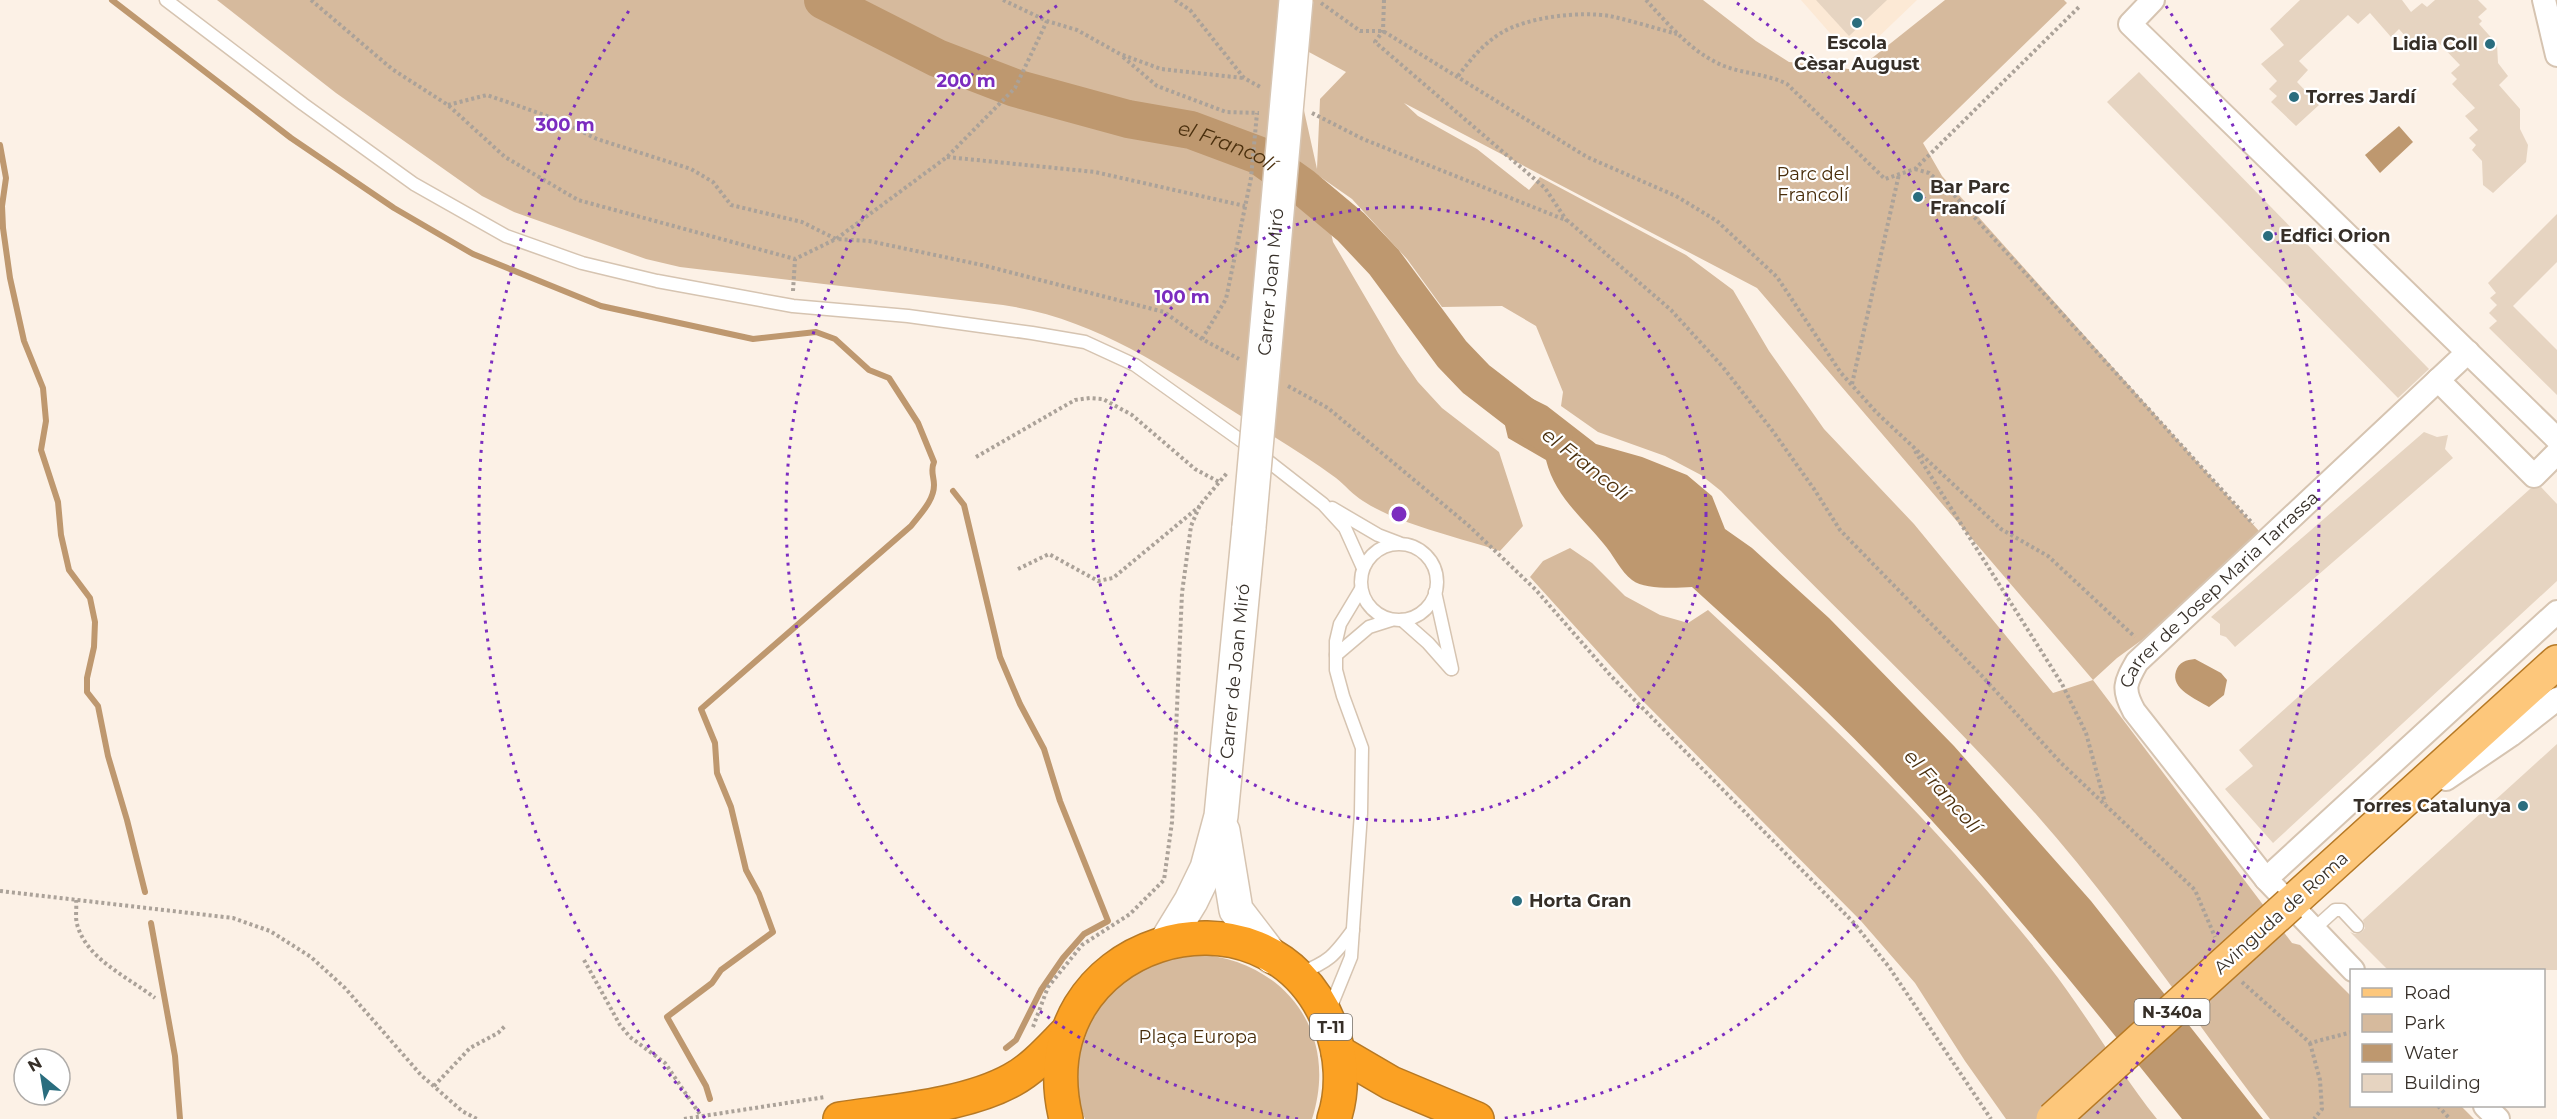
<svg xmlns="http://www.w3.org/2000/svg" width="2557" height="1119" viewBox="0 0 2557 1119" font-family="Montserrat,sans-serif">
	<rect width="100%" height="100%" fill="#fcf1e6"/>
	<path fill="#fce9d5" d="M1801 0H1917L1870 45 1853 48 1837 41Z"/>
	<g fill="#d6ba9d" fill-rule="evenodd">
		<path d="M217 0H1703L1756 41 1789 62 1857 70 1945 0H2064L2067 3 1923 143 1942 176 2259 531 2146 637 2117 658 2093 680 2292 943 2300 945 2351 996 2352 1106H2461L2474 1119H2270C2191 1017 2121 910 2035 813 1935 701 1825 600 1721 491L1701 475 1665 456 1598 432 1561 406 1563 392 1536 326 1502 306 1442 307 1407 259 1352 199 1319 176 1333 242 1398 353 1418 382 1442 408 1499 452 1523 526 1500 551C1458 537 1400 525 1363 501 1353 495 1345 485 1336 478 1304 454 1269 434 1236 413 1161 365 1093 318 1003 305L680 267 646 259 514 212 482 196 336 93ZM1307 51 1346 72 1320 99 1317 169 1299 88ZM1404 103 1757 288 2093 680 2053 693 1914 524 1824 429 1769 351 1733 290 1686 255 1540 177 1529 190 1477 149 1418 116Z"/>
		<path d="M1570 548 1592 563 1625 596 1660 615 1688 623 1708 610C1811 705 1914 802 2004 911 2025 936 2047 962 2066 989 2097 1032 2124 1078 2157 1119H2006L1965 1061 1915 983 1861 921 1639 697 1530 577 1543 561Z"/>
		<path d="M1195 954C1284 959 1340 1032 1312 1119H1085C1061 1056 1094 990 1154 963 1166 958 1182 957 1195 954Z"/>
	</g>
	<g fill="#be986f">
		<path d="M2399 126 2413 142 2380 173 2365 155Z"/>
		<path d="M1525 395 1547 406 1596 444 1642 457 1687 475 1712 496 1725 529 1752 548 1829 618 1954 746 2091 901 2263 1119H2182C2089 1003 1996 887 1893 779 1830 711 1760 649 1692 587 1676 588 1645 590 1632 580 1621 572 1613 554 1603 543 1580 515 1555 496 1546 460L1508 438 1504 421Z"/>
		<path d="M2195 659 2221 673 2227 680 2224 695 2209 707C2196 699 2170 689 2176 671 2179 662 2186 660 2195 659Z"/>
	</g>
	<g fill="none" stroke-linecap="round" stroke-linejoin="round">
		<g stroke="#be986f" stroke-width="6">
			<path d="M112 0 291 138 394 208 473 254 601 306 753 339 816 332 835 339 869 370 889 378 918 423 934 462C930 471 934 476 934 485 934 501 920 514 911 526L701 709 715 743 717 773 731 807 746 870 759 894 773 932 721 970 712 983 667 1017 706 1086 710 1099"/>
			<path d="M0 145 6 178 2 206 3 228 10 278 24 341 43 388 46 421 41 450 58 502 61 535 69 570 90 598 95 622 94 647 87 678V692L98 706 108 756 127 820 145 892"/>
			<path d="M953 491 964 505 1000 657 1020 704 1044 749 1060 801 1108 921 1084 934 1063 958 1041 990 1016 1040 1006 1048"/>
			<path d="M151 923 175 1056 180 1119"/>
		</g>
		<path stroke="#be986f" stroke-width="38" id="s1" d="M823 0 937 58 1015 88 1128 119 1191 130 1258 155 1303 187 1351 227 1384 262 1452 354 1476 379 1554 439"/>
	</g>
	<g fill="#e6d4c1">
		<path d="M1816 0H1887L1849 36Z"/>
		<path d="M2300 0H2402L2411 12 2422 3 2427 7 2435 0H2478L2487 9 2478 17 2482 21 2479 24 2497 44 2498 63 2508 76 2499 85 2520 109V129L2528 145 2526 162 2493 193 2483 185 2482 161 2472 150 2476 145 2469 138 2478 130 2465 116 2475 108 2452 84 2457 79 2451 73 2460 65 2434 38 2419 52 2399 29 2391 37 2370 13 2358 24 2348 15 2299 61 2308 70 2297 82 2319 105 2296 126 2271 102 2277 96 2269 89 2277 81 2261 64 2284 45 2270 29Z"/>
		<path d="M2139 72 2429 369 2398 398 2107 102Z"/>
		<path d="M2557 214V262L2513 306 2557 350V395L2489 328 2497 321 2489 313 2497 305 2490 298 2496 293 2488 283Z"/>
		<path d="M2424 432 2437 437 2448 435 2445 449 2453 458 2235 647 2226 637 2220 635V624L2211 617Z"/>
		<path d="M2541 487 2557 504V581L2273 843 2225 789 2253 766 2239 750 2530 489Z"/>
		<path d="M2557 744V970H2388L2350 932 2355 934 2362 932 2365 928 2363 920Z"/>
	</g>
	<g fill="none" stroke-linecap="round" stroke-linejoin="round">
		<g stroke="#d6c4b1" stroke-width="15">
			<g id="lane">
				<path d="M166 0 303 104 414 184 506 236 582 263 657 281 793 306 908 316 1032 333 1085 342 1135 365 1250 447 1323 504 1345 528 1363 568"/>
				<path d="M1332 508 1378 535 1399 543"/>
				<circle cx="1399" cy="582" r="38"/>
				<path d="M1435 592 1452 669"/>
				<path d="M1402 620 1428 643 1451 669"/>
				<path d="M1336 655 1369 627 1391 620"/>
				<path d="M2314 929 2335 910H2342L2357 926"/>
				<path d="M1298 974C1329 962 1334 956 1353 930"/>
				<path d="M1327 1016 1351 957 1361 813 1362 748 1343 696 1336 670V641L1340 624 1361 589"/>
			</g>
		</g>
		<g stroke="#d6c4b1" stroke-width="26">
			<g id="street">
				<path d="M2153 0 2130 24 2557 439"/>
				<path d="M2544 0 2557 55"/>
				<path d="M2438 380 2534 476 2557 453"/>
				<path d="M2446 779 2511 735 2557 699"/>
				<path d="M2266 879 2557 612"/>
				<path id="s2" d="M2353 970 2266 879 2134 711C2122 689 2125 683 2137 662L2468 352"/>
				<path d="M2485 1106 2498 1119"/>
			</g>
		</g>
		<g stroke="#d6c4b1" stroke-width="36">
			<g id="secondary">
				<path d="M1223 831 1236 910 1272 957"/>
				<path id="s3" d="M1166 942 1191 901 1207 868 1221 816 1249 527"/>
			</g>
		</g>
		<g stroke="#b67925" stroke-width="36">
			<path id="primary" d="M2290 904 2557 662"/>
		</g>
		<g stroke="#b67925" stroke-width="36">
			<g id="highway">
				<path d="M1338 1052 1391 1083 1477 1119"/>
				<path d="M840 1119C893 1111 965 1106 1012 1080 1034 1068 1050 1049 1068 1031"/>
				<path d="M1066 1119C1022 940 1267 867 1330 1025 1342 1054 1344 1089 1334 1119"/>
			</g>
		</g>
		<g stroke="#aba299" stroke-width="4" stroke-dasharray="3 3" stroke-linecap="butt">
			<path d="M311 0 392 69 448 105 505 157 578 200 795 259 836 239 947 157 1015 88 1047 21"/>
			<path d="M1003 0 1047 21 1077 30 1120 54 1161 69 1243 78"/>
			<path d="M1175 0 1190 10 1244 78 1262 88"/>
			<path d="M1384 0 1383 31 1375 42 1545 188 1567 221"/>
			<path d="M1646 0C1669 25 1692 53 1724 66 1745 74 1767 74 1787 84L1885 179 1915 169 2079 7"/>
			<path d="M1321 3 1360 31H1383L1587 157 1676 196 1717 221 1777 277 1841 373 1877 413 2001 529 2048 556 2135 637"/>
			<path d="M1123 57 1157 86 1226 112 1259 113"/>
			<path d="M1458 76C1471 59 1483 44 1501 33 1527 17 1580 11 1610 16 1632 21 1655 28 1677 34"/>
			<path d="M448 105 487 95 556 119 597 139 691 169 713 182 731 205 802 222 836 239 869 241 982 265 1164 312 1202 339 1239 359"/>
			<path d="M1312 113 1363 139 1568 221 1671 310 1722 366 1772 430 1814 489 1840 530 1982 676 2060 762 2195 890 2215 937"/>
			<path d="M947 157 1095 172 1245 206"/>
			<path d="M1915 169 1929 173 1956 197 2253 524"/>
			<path d="M793 291 795 259"/>
			<path d="M1202 339 1226 299 1251 178 1257 113"/>
			<path d="M1852 384 1899 174"/>
			<path d="M1288 386 1328 408 1468 525 1536 590 1611 676 1853 922 1889 967 1991 1119"/>
			<path d="M1915 451 2062 684 2086 733 2105 803"/>
			<path d="M976 457 1075 400 1090 398 1103 399 1132 415 1195 469 1219 482"/>
			<path d="M1018 569 1049 554 1098 581 1113 578 1200 506"/>
			<path d="M0 891 233 918 270 931 311 957 345 988 421 1075 462 1111 477 1119"/>
			<path d="M76 900C77 907 75 917 77 924 86 959 128 977 155 998"/>
			<path d="M584 960 620 1025 630 1037 665 1063 701 1116"/>
			<path d="M2242 982 2310 1043 2352 1032"/>
			<path d="M1033 1027 1048 987 1082 945 1130 914 1164 880 1172 822 1182 593 1191 526 1200 505 1227 473"/>
			<path d="M2310 1043 2320 1080 2322 1109 2314 1119"/>
			<path d="M434 1086 470 1048 498 1033 506 1025"/>
			<path d="M2438 1106 2450 1119"/>
			<path d="M684 1119 825 1097"/>
		</g>
		<use href="#lane" stroke="#fff" stroke-width="12"/>
		<use href="#street" stroke="#fff" stroke-width="22"/>
		<use href="#secondary" stroke="#fff" stroke-width="33"/>
		<use href="#primary" stroke="#fdc77b" stroke-width="33"/>
		<use href="#highway" stroke="#fba123" stroke-width="33"/>
		<g stroke="#d6c4b1" stroke-width="36" stroke-linecap="butt">
			<g id="secondary-bridge">
				<path id="s4" d="M1249 527 1296 0"/>
			</g>
		</g>
		<g stroke="#b67925" stroke-width="36" stroke-linecap="butt">
			<path id="primary-bridge" d="M2053 1119 2290 904"/>
		</g>
		<use href="#secondary-bridge" stroke="#fff" stroke-width="33"/>
		<use href="#primary-bridge" stroke="#fdc77b" stroke-width="33"/>
	</g>
	<g fill="none" stroke="#7b2cbf" stroke-width="3" stroke-dasharray="3 6">
		<circle cx="1399" cy="514" r="307"/>
		<path d="M1298 1119A613 613 0 0 1 1061 3M1737 3A613 613 0 0 1 1500 1119"/>
		<path d="M705 1118A920 920 0 0 1 632 6M2166 6A920 920 0 0 1 2093 1118"/>
	</g>
	<g fill="#2a6d7e" stroke="#fff" stroke-width="2">
		<circle cx="1857" cy="23" r="6"/>
		<circle cx="2490" cy="44" r="6"/>
		<circle cx="2294" cy="97" r="6"/>
		<circle cx="1918" cy="197" r="6"/>
		<circle cx="2268" cy="236" r="6"/>
		<circle cx="2523" cy="806" r="6"/>
		<circle cx="1517" cy="901" r="6"/>
	</g>
	<g text-anchor="middle" dominant-baseline="central" stroke-width="4.5" stroke-linejoin="round" paint-order="stroke">
		<g fill="#fff" stroke="#726d68" stroke-width="1.5">
			<rect x="2134.5" y="999" width="75" height="26" rx="4.5"/>
			<rect x="1310" y="1014" width="42" height="26" rx="4.5"/>
		</g>
		<g font-size="16" font-weight="bold" fill="#362f28">
			<text x="2172" y="1012">N-340a</text>
			<text x="1331" y="1027">T-11</text>
		</g>
		<g font-size="18" font-weight="bold" fill="#362f28" stroke="#fff" text-anchor="start">
			<text x="1857" y="43" text-anchor="middle">Escola<tspan x="1857" dy="21">Cèsar August</tspan></text>
			<text x="2478" y="44" text-anchor="end">Lidia Coll</text>
			<text x="2306" y="97">Torres Jardí</text>
			<text x="1930" y="187">Bar Parc<tspan x="1930" dy="21">Francolí</tspan></text>
			<text x="2280" y="236">Edfici Orion</text>
			<text x="2511" y="806" text-anchor="end">Torres Catalunya</text>
			<text x="1529" y="901">Horta Gran</text>
		</g>
		<g font-size="18" fill="#482d0a" stroke="#fff">
			<text x="1813" y="174">Parc del<tspan x="1813" dy="21">Francolí</tspan></text>
			<text x="1198" y="1037">Plaça Europa</text>
		</g>
		<g font-size="18" fill="#362f28" stroke="#fff">
			<text stroke="none"><textPath href="#s4" startOffset="246">Carrer Joan Miró</textPath></text>
			<text stroke="none"><textPath href="#s2" startOffset="501">Carrer de Josep Maria Tarrassa</textPath></text>
			<text stroke="none"><textPath href="#s3" startOffset="284">Carrer de Joan Miró</textPath></text>
			<text transform="translate(2281 913) rotate(-42)">Avinguda de Roma</text>
		</g>
		<g font-size="20" font-style="italic" fill="#4b300e" stroke="#fff">
			<text stroke="none"><textPath href="#s1" startOffset="432">el Francolí</textPath></text>
			<text transform="translate(1586 464) rotate(38)">el Francolí</text>
			<text transform="translate(1943 791) rotate(48)">el Francolí</text>
		</g>
	</g>
	<circle cx="1399" cy="514" r="9" fill="#7b2cbf" stroke="#fff" stroke-width="3"/>
	<g font-size="18" text-anchor="middle" font-weight="bold" fill="#7b2cbf" stroke="#fff" stroke-width="4.5" stroke-linejoin="round" paint-order="stroke">
		<text x="966" y="87">200 m</text>
		<text x="565" y="131">300 m</text>
		<text x="1182" y="303">100 m</text>
	</g>
	<rect x="2350" y="969" width="195" height="138" fill="#ffffff" stroke="#afaca9" stroke-width="1.5"/>
	<rect x="2362" y="988" width="30" height="9" fill="#fdc77b" stroke="#afaca9" stroke-width="1.5"/>
	<text x="2404" y="999" font-size="18" fill="#362f28">Road</text>
	<rect x="2362" y="1014" width="30" height="18" fill="#d6ba9d" stroke="#afaca9" stroke-width="1.5"/>
	<text x="2404" y="1029" font-size="18" fill="#362f28">Park</text>
	<rect x="2362" y="1044" width="30" height="18" fill="#be986f" stroke="#afaca9" stroke-width="1.5"/>
	<text x="2404" y="1059" font-size="18" fill="#362f28">Water</text>
	<rect x="2362" y="1074" width="30" height="18" fill="#e6d4c1" stroke="#afaca9" stroke-width="1.5"/>
	<text x="2404" y="1089" font-size="18" fill="#362f28">Building</text>
	<g transform="translate(42 1077) rotate(330)"><circle r="28" fill="#ffffff" stroke="#afaca9" stroke-width="1.5"/>
	<path d="M0-4.5L10 22L0 15L-10 22Z" fill="#2a6d7e"/>
	<text y="-9" font-size="16" font-weight="bold" text-anchor="middle" fill="#362f28">N</text>
	</g>
</svg>
